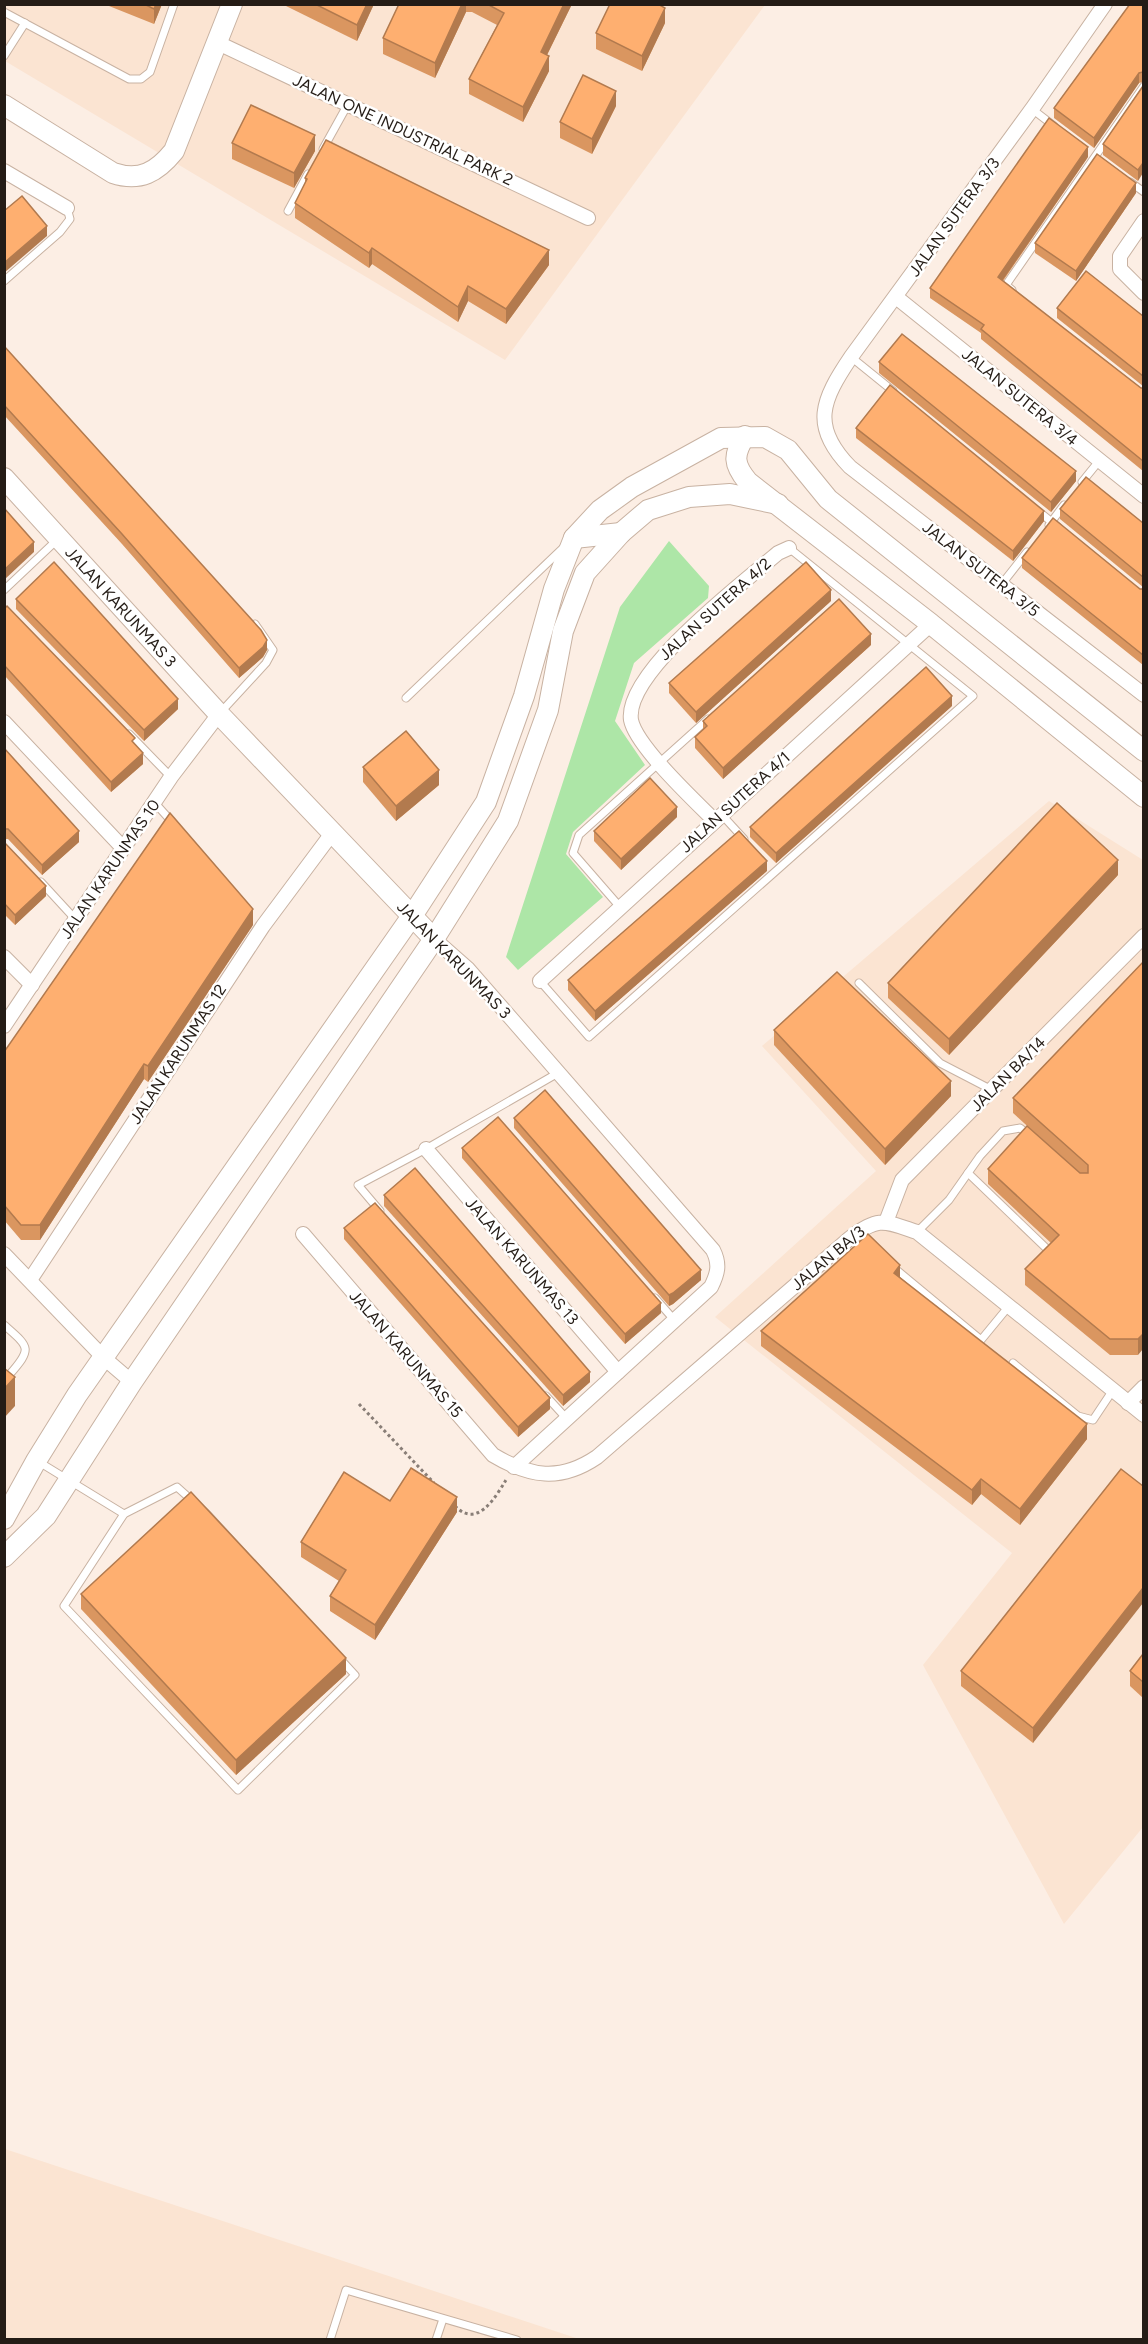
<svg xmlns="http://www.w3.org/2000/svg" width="1148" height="2344" viewBox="0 0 1148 2344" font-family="Figtree,sans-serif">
	<rect width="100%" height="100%" fill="#fceee4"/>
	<g fill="#fbe4d2">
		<path d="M5 5H765L505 360 5 61Z"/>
		<path d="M1049 801 1143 860V1827L1064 1924 923 1665 1012 1553 715 1317 876 1171 762 1046Z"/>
		<path d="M5 2149 579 2339H5Z"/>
	</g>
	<path fill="#ade6a7" d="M669 541 709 586 708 598 634 663 615 721 645 765 573 832 566 854 603 897 518 970 506 957 620 607Z"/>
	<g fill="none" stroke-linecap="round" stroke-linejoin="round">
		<g stroke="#c8b2a2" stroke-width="9">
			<g id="lane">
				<path d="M4 12 129 79H141L150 72 174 4"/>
				<path d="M4 56 25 23"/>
				<path d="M1032 109 1054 126"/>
				<path d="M323 149 348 104"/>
				<path d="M1130 182 1144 192"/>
				<path d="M288 211 308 174"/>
				<path d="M4 281 60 232 70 219 67 208"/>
				<path d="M1012 290 1006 285 1144 86"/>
				<path d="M851 357 893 391"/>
				<path d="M1082 482 1099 461"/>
				<path d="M1038 511 1058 527"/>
				<path d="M1049 525 1064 505"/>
				<path d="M1001 585 1027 552"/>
				<path d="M4 590 58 539"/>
				<path d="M406 698 563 548"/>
				<path d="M220 713 266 663 273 650 255 624"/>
				<path d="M129 734 171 777"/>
				<path d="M155 803 172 822"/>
				<path d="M722 815 744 839"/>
				<path d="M41 882 76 920"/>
				<path d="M620 907 573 853 579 835 708 719"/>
				<path d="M540 981 589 1037 973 696 789 548"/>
				<path d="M859 983 940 1063 992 1090"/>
				<path d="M968 1173 1046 1248"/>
				<path d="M380 1211 358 1185 426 1149 558 1073"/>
				<path d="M917 1232 949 1200 980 1156 1003 1131 1020 1128 1029 1135"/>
				<path d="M893 1267 981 1340 1009 1306"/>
				<path d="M655 1298 676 1322"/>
				<path d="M4 1325C29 1347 33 1348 10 1374L4 1375"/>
				<path d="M1013 1363 1078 1416 1093 1420 1113 1390"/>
				<path d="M546 1396 567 1419"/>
				<path d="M39 1462 124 1514"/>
				<path d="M177 1487 206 1513 355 1675 238 1790 64 1606 124 1514Z"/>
				<path d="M330 2340 346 2290 517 2340"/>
				<path d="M436 2340 443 2319"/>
			</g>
		</g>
		<g stroke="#c8b2a2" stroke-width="16">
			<g id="street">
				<path d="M1105 4 1032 109 851 357C822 400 810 426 850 467L1144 695"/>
				<path d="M218 43 588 218"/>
				<path d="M4 171 67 208"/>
				<path d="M1144 221 1120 256V269L1144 293"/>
				<path d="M896 297 1144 496"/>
				<path d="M4 722 123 848"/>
				<path d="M715 821C695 801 636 746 631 720 624 673 744 582 778 553L789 548"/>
				<path d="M434 939 468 969 713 1250C720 1264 718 1273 711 1287L514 1467"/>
				<path d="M4 957 32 985"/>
				<path d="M540 981 931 624"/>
				<path d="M4 1026 171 777 219 714"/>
				<path d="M426 1149 618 1372"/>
				<path d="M886 1222 902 1180 1144 936"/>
				<path d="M303 1234 493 1455C530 1477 560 1482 597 1457L850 1238C879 1216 884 1221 917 1232L1144 1415"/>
				<path d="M4 1254 104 1358 132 1382"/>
				<path d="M30 1280 263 926 333 832"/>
				<path d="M1128 1403 1144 1387"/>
			</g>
		</g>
		<g stroke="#c8b2a2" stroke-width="22">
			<g id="secondary">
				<path d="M4 105 113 173C140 182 157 172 174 151L232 4"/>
				<path d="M745 436C733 455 733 464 748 482L931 624 1144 797"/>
				<path id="s1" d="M4 478 219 714 434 939"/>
				<path d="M574 538 621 533"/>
				<path d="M4 1519 36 1461 77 1395 412 916 486 802 524 696 554 589 574 538 600 510 632 487 721 438 765 437 788 450 828 499 1144 751"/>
				<path d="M4 1557 46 1516 132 1382 434 939 508 821 548 710 563 631 585 573 621 533 648 510 689 497 730 494 778 504"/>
			</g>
		</g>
		<g stroke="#897e77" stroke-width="3" stroke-dasharray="3 3" stroke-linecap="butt">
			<path d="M359 1404 434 1483"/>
			<path d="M455 1506C477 1529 495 1498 506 1480"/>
		</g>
		<use href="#lane" stroke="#fff" stroke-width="7"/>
		<use href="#street" stroke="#fff" stroke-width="14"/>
		<use href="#secondary" stroke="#fff" stroke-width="20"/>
	</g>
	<g fill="#da9660">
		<path d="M104 4H162L154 24Z"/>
		<path d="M286 4H374L357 41 286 6Z"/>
		<path d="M399 4H572L547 55 549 71 523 122 469 94V79L497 25 472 12H466L435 78 383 54V38Z"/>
		<path d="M1143 4V82L1139 83 1094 148 1054 118V108Z"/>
		<path d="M665 23 642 71 596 49V33Z"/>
		<path d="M1143 86 1138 181 1103 155V144Z"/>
		<path d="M616 106 592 154 560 138V122Z"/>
		<path d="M232 143 315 151 294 188 232 159Z"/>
		<path d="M1088 157 1003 281 1141 388H1143V471L981 339V333L930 298V288Z"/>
		<path d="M305 178 549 265 506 324 468 301 458 322 372 264 369 268 295 218V203L305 184Z"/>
		<path d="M1136 193 1076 281 1035 253V243Z"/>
		<path d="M1057 308 1143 316V386L1057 318Z"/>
		<path d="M4 346 267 650 263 657 239 678 122 544 4 415Z"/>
		<path d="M879 362 1076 481 1051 512 879 373Z"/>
		<path d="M856 428 1044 521 1013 561 856 438Z"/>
		<path d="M1060 509 1143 523V587L1060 519Z"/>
		<path d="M1022 558 1140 589H1143V665L1022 568Z"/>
		<path d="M16 599 178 709 144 741 16 609Z"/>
		<path d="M831 601 696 723 669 693V683Z"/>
		<path d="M4 609 135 745 143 764 111 792 4 675Z"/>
		<path d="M871 645 723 779 695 748V737L703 730V721Z"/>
		<path d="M952 706 776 863 750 837V827Z"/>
		<path d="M4 748 79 842 42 875 8 839H4Z"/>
		<path d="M363 767 439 785 396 821 363 782Z"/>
		<path d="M677 817 621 870 594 841V831Z"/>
		<path d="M4 842 46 896 15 925 4 914Z"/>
		<path d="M767 871 595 1021 568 990V980Z"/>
		<path d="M1118 875 949 1055 888 998V983Z"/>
		<path d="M253 925 148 1082 144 1079 40 1240H21L4 1220V1052Z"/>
		<path d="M1143 962 1138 1355H1110L1025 1285V1269L1051 1243 988 1184V1169L1069 1164 1013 1113V1098Z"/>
		<path d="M774 1030 951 1096 885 1165 774 1045Z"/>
		<path d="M514 1118 701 1280 673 1304 669 1306 514 1128Z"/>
		<path d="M462 1148 661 1313 625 1344 462 1158Z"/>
		<path d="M384 1195 590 1382 563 1406 384 1206Z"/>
		<path d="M344 1228 550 1409 518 1437 344 1239Z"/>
		<path d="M900 1277 1087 1439 1020 1525 981 1494 972 1505 761 1346V1331Z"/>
		<path d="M1121 1469 1033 1743 961 1686V1671Z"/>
		<path d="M457 1512 375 1640 330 1611V1596L339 1581 301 1557V1542Z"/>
		<path d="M81 1594 346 1674 236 1775 81 1609Z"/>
		<path d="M1143 1654V1698L1130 1686V1671Z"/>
	</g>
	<g fill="#b27a4e">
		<path d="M156 4H162L154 24V9Z"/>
		<path d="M367 4H374L357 41V25Z"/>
		<path d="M462 4H466V12L435 78V63Z"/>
		<path d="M564 4H572L541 67V52Z"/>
		<path d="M665 8V23L642 71V56Z"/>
		<path d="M549 56V71L523 122V107Z"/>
		<path d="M1139 73V83L1094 148V138Z"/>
		<path d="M616 91V106L592 154V139Z"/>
		<path d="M315 135V151L294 188V173Z"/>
		<path d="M1088 147V157L998 287V277Z"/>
		<path d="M1143 163V173L1138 181V170Z"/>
		<path d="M1136 183V193L1076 281V271Z"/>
		<path d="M47 226V236L4 273V263Z"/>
		<path d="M372 248V264L369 268V253Z"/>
		<path d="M549 250V265L506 324V309Z"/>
		<path d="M468 286V301L458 322V307Z"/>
		<path d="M1076 471V481L1051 512V502Z"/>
		<path d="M1044 511V521L1013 561V551Z"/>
		<path d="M34 542V552L4 580V570Z"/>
		<path d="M831 590V601L696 723V712Z"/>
		<path d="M871 634V645L723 779V768Z"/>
		<path d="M267 640V650L263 657 239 678V668Z"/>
		<path d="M952 696V706L776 863V853Z"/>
		<path d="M178 699V709L144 741V730Z"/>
		<path d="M143 753V764L111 792V782Z"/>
		<path d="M439 770V785L396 821V806Z"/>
		<path d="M677 807V817L621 870V859Z"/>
		<path d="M79 831V842L42 875V865Z"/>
		<path d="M1118 860V875L949 1055V1039Z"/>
		<path d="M767 861V871L595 1021V1011Z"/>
		<path d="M46 886V896L15 925V915Z"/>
		<path d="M253 909V925L148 1082V1066Z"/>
		<path d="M144 1064V1079L40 1240V1225Z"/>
		<path d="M951 1081V1096L885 1165V1149Z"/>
		<path d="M900 1265V1281L894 1273Z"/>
		<path d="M701 1270V1280L673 1304 669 1306V1295Z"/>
		<path d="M661 1303V1313L625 1344V1334Z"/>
		<path d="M1143 1334V1349L1138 1355V1339Z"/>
		<path d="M590 1372V1382L563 1406V1395Z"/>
		<path d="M15 1377V1406L4 1418V1389Z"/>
		<path d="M550 1398V1409L518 1437V1427Z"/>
		<path d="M1087 1424V1439L1020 1525V1509Z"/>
		<path d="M981 1479V1494L972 1505V1490Z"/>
		<path d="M457 1497V1512L375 1640V1625Z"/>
		<path d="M1143 1588V1603L1033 1743V1728Z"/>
		<path d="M346 1658V1674L236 1775V1760Z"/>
	</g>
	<g fill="#feaf70" stroke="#b27a4e" stroke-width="1.5">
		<path d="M144 4H156L154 9Z"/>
		<path d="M315 4H367L357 25Z"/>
		<path d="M399 4H462L435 63 383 38Z"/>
		<path d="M487 4H564L541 52 549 56 523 107 469 79 504 13Z"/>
		<path d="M610 4H658L665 8 642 56 596 33Z"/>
		<path d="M1130 4H1143V72L1139 73 1094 138 1054 108Z"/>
		<path d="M583 75 616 91 592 139 560 122Z"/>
		<path d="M1143 86V163L1138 170 1103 144Z"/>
		<path d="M251 105 315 135 294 173 232 143Z"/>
		<path d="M1049 118 1088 147 998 277 1141 388H1143V461L981 329 984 325 930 288Z"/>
		<path d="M326 140 549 250 506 309 468 286 458 307 372 248 369 253 295 203 307 179 305 178Z"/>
		<path d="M1097 154 1136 183 1076 271 1035 243Z"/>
		<path d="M22 196 47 226 4 263V211Z"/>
		<path d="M1086 271 1143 316V376L1057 308Z"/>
		<path d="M902 334 1076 471 1051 502 879 362Z"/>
		<path d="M4 346 261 630 267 640 263 647 239 668 122 534 4 405Z"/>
		<path d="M890 385 1044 511 1013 551 856 428Z"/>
		<path d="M1086 477 1143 523V577L1060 509Z"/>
		<path d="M4 508 34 542 4 570Z"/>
		<path d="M1053 518 1140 589H1143V655L1022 558Z"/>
		<path d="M54 562 178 699 144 730 16 599Z"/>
		<path d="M806 562 831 590 696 712 669 683Z"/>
		<path d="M839 599 871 634 723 768 695 737 707 726 703 721Z"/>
		<path d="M7 606 135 738 132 741 143 753 111 782 4 665V609Z"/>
		<path d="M926 667 952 696 776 853 750 827Z"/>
		<path d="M406 731 439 770 396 806 363 767Z"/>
		<path d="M4 748 79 831 42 865 8 829H4Z"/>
		<path d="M650 778 677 807 621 859 594 831Z"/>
		<path d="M1057 803 1118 860 949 1039 888 983Z"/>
		<path d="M170 813 253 909 148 1066 144 1064 40 1225H21L4 1205V1052Z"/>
		<path d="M739 831 767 861 595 1011 568 980Z"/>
		<path d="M4 842 46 886 15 915 4 903Z"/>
		<path d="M1143 962V1334L1138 1339H1110L1025 1269 1059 1235 988 1169 1027 1126 1080 1173H1088V1165L1013 1098Z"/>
		<path d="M837 972 951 1081 885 1149 774 1030Z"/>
		<path d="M545 1090 701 1270 673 1293 669 1295 514 1118Z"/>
		<path d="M498 1117 661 1303 625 1334 462 1148Z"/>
		<path d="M415 1168 590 1372 563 1395 384 1195Z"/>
		<path d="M375 1203 550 1398 518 1427 344 1228Z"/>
		<path d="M868 1234 900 1265 894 1273 1087 1424 1020 1509 981 1479 972 1490 761 1331Z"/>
		<path d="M4 1368 15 1377 4 1389Z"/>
		<path d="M411 1468 457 1497 375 1625 330 1596 346 1570 301 1542 344 1472 390 1501Z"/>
		<path d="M1121 1469 1143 1486V1588L1033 1728 961 1671Z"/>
		<path d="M191 1492 346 1658 236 1760 81 1594Z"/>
		<path d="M1143 1654V1682L1130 1671Z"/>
	</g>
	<g text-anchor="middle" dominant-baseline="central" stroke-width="5" stroke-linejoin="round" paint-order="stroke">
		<g font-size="16" fill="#241c16" stroke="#fff">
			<text transform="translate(403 130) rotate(25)">JALAN ONE INDUSTRIAL PARK 2</text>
			<text transform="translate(954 217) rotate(-54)">JALAN SUTERA 3/3</text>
			<text transform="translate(1020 397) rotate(39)">JALAN SUTERA 3/4</text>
			<text transform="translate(981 569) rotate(38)">JALAN SUTERA 3/5</text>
			<text stroke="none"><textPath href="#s1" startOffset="174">JALAN KARUNMAS 3</textPath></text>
			<text transform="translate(715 609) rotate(-42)">JALAN SUTERA 4/2</text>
			<text transform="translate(735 802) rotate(-42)">JALAN SUTERA 4/1</text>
			<text transform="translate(110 869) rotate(-56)">JALAN KARUNMAS 10</text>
			<text transform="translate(454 960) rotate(46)">JALAN KARUNMAS 3</text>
			<text transform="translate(178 1054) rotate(-57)">JALAN KARUNMAS 12</text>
			<text transform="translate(1008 1074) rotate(-45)">JALAN BA/14</text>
			<text transform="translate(828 1258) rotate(-40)">JALAN BA/3</text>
			<text transform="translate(522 1261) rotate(49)">JALAN KARUNMAS 13</text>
			<text transform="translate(406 1354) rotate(49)">JALAN KARUNMAS 15</text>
		</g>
	</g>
	<rect width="1148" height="2344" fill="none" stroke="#241c16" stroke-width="12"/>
</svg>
